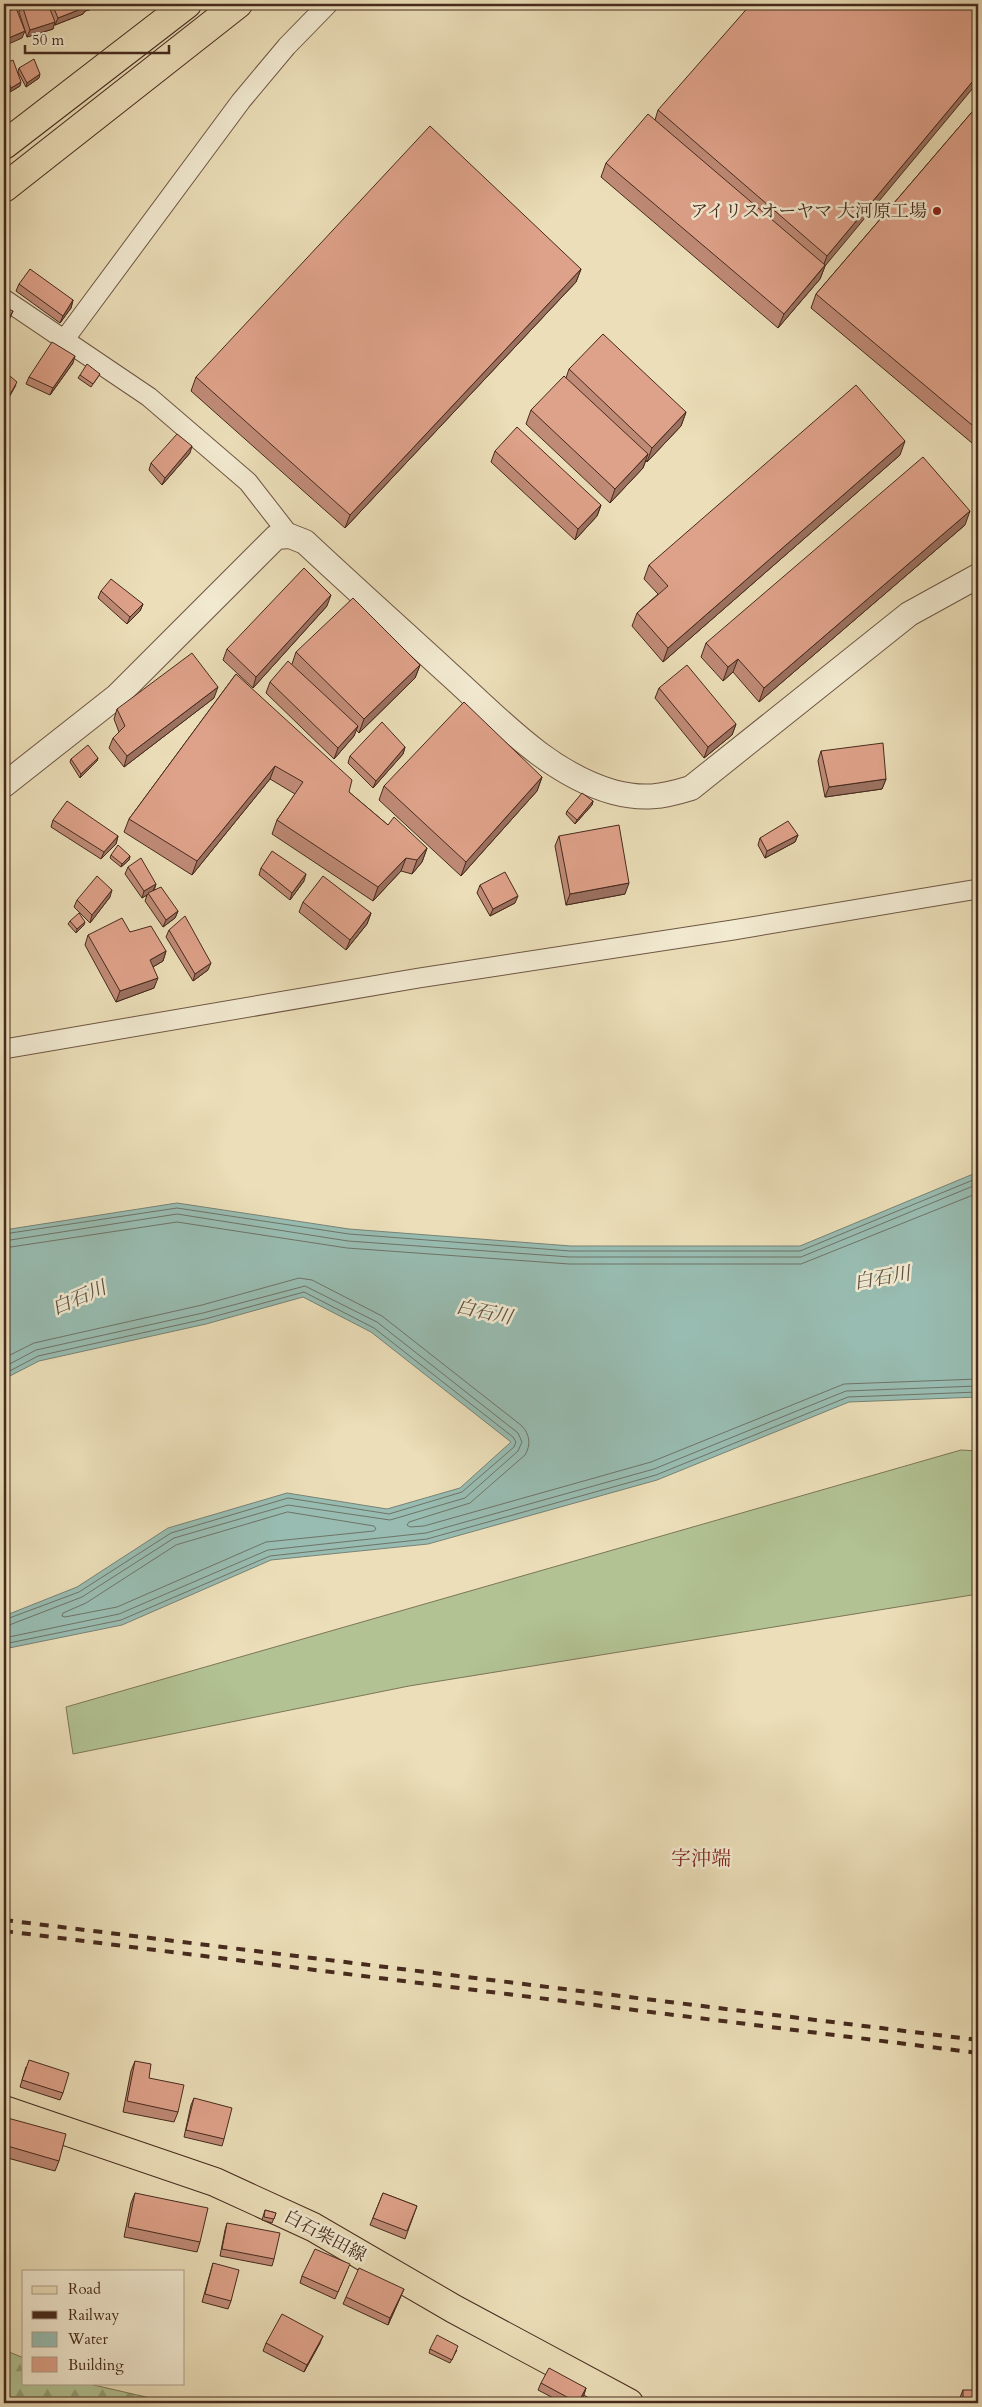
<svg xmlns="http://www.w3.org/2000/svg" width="982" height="2407" viewBox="0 0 982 2407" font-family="Cardo,'Noto Serif JP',serif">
	<defs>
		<pattern id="forest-firs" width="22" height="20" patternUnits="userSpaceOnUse" patternTransform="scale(1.25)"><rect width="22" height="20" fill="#b2c293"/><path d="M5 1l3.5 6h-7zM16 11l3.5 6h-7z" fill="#939e77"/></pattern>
	</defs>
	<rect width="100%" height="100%" fill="#ebdeb8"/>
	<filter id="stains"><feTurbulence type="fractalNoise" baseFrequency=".004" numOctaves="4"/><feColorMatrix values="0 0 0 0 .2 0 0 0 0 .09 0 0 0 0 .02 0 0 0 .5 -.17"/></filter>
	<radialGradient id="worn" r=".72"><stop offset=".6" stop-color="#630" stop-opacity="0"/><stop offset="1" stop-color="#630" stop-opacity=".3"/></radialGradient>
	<path fill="url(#forest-firs)" stroke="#7c7658" d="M4 2350 24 2358V2383H85L172 2403H4Z"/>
	<path fill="#b2c293" stroke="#7c7658" d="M961 1450 978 1451V1594L409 1686 73 1754 66 1707Z"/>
	<path fill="#98bcb1" stroke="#778276" d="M978 1172V1397L849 1402 657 1480 428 1544 271 1560 122 1625 4 1649V1616L77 1587 168 1528 287 1493 387 1509 460 1488 511 1442 371 1332 303 1297 206 1324 39 1361 4 1379V1230L177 1203 349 1229 571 1246H800Z"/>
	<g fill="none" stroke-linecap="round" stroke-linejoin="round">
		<g stroke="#6f7367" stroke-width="1">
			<path d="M4 1234 177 1208 349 1234 570 1251H800L978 1178"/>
			<path d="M4 1241 177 1214 348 1241 570 1257H801L978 1184"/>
			<path d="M4 1248 177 1222 347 1248 569 1264H801L978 1193"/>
			<path d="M4 1358 34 1343 202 1305 299 1278 312 1280 382 1316 522 1426C530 1435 531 1445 525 1455L470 1503 409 1522 407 1525 410 1527 424 1526 651 1462 844 1384 978 1379"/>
			<path d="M4 1367 36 1350 203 1313 305 1286 377 1322 518 1433 522 1442 518 1451 465 1498 390 1520 288 1505 174 1538 82 1597 4 1627"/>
			<path d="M4 1374 38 1356 205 1319 304 1292 374 1328 513 1437 516 1442 514 1447 462 1492 389 1514 288 1498 171 1533 79 1592 4 1620"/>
			<path d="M288 1512 374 1526 376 1529 374 1531 266 1542 117 1607 65 1617 62 1616 63 1613 86 1603 176 1545Z"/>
			<path d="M4 1638 119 1614 268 1550 426 1533 654 1469 846 1391 978 1386"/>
			<path d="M4 1644 121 1620 270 1556 427 1539 656 1475 848 1397 978 1392"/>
		</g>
		<g stroke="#6f5744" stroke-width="21">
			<g id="minor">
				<path d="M4 8 12 4"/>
				<path d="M4 299 149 397 248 482 290 536"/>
				<path d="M64 340 241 101 287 46 328 4"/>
				<path d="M4 1049 419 978 733 930 978 889"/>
			</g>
		</g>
		<g stroke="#6f5744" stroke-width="26">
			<path id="tertiary" d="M4 785 117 696 276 537 290 536 305 542C352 586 400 629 448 673 497 717 547 773 613 792 643 800 662 797 691 788L909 614 978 576"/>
		</g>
		<g stroke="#462a1d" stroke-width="30">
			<path id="primary" d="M4 2110 215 2182 313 2227 454 2309 629 2403"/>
		</g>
		<g stroke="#462a1d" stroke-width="30">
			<g id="trunk">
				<path d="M4 145 187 4"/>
				<path d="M4 188 238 4"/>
			</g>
		</g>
		<use href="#minor" stroke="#f2ead1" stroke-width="19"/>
		<use href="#tertiary" stroke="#f2ead1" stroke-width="24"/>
		<use href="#primary" stroke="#ebdeb8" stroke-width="28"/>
		<use href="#trunk" stroke="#ebdeb8" stroke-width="28"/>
		<g stroke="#462a1d" stroke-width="4" stroke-dasharray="9 9" stroke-linecap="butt">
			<path d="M4 1920 978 2040"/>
			<path d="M4 1931 978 2053"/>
		</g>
	</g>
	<g fill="#bf8a76" stroke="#462a1d">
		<path d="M24 4H111L85 11 83 14 55 25 54 24 53 29 27 37 19 12 22 5Z"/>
		<path d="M978 4 825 266 820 279 778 328 601 177 606 163 655 120 658 110Z"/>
		<path d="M4 64 20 86 10 92 4 76Z"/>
		<path d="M19 68 39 78 26 87 18 72Z"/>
		<path d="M978 105V448L811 308 816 294Z"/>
		<path d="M581 269 576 282 345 528 191 391 196 377Z"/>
		<path d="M19 284 73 300 71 308 60 323 16 291Z"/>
		<path d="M73 363 50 395 26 384 29 377Z"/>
		<path d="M569 369 686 412 681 426 647 462 646 460 643 468 610 503 526 424 531 410 566 378Z"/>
		<path d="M4 371 16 385 7 401 4 399Z"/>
		<path d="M100 374 98 377 91 387 78 378 80 375Z"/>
		<path d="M495 451 601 505 597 516 575 540 491 462Z"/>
		<path d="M190 453 162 485 149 470 151 463Z"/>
		<path d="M900 455 663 662 632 626 637 613 658 594 644 579 649 565Z"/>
		<path d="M965 525 759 702 733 672 723 681 701 657 706 643Z"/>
		<path d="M101 591 143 604 140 611 127 624 98 598Z"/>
		<path d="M327 606 253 688 223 660 227 649Z"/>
		<path d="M296 652 420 665 415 678 359 733 356 730 354 736 334 759 266 693 270 682 292 664Z"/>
		<path d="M236 674 349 792 388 825 427 848 422 862 412 874 401 871 373 901 272 834 277 820 295 794 270 779 192 875 124 832 129 819Z"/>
		<path d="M659 688 736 724 732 735 704 758 655 698Z"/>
		<path d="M214 698 124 767 109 748 113 738 119 732 114 719 117 709Z"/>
		<path d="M405 747 403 754 373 788 348 763 350 756Z"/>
		<path d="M821 751 886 779 882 789 825 797 818 761Z"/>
		<path d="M98 758 97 761 80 778 70 762 71 759Z"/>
		<path d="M542 777 537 791 461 876 379 800 384 786Z"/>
		<path d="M593 801 592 805 575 824 566 814 567 811Z"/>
		<path d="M53 820 118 836 116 844 101 859 51 827Z"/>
		<path d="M798 835 795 842 765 858 758 845 760 838Z"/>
		<path d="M559 836 625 894 566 905 555 846Z"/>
		<path d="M111 855 130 856 129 860 121 867 110 858Z"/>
		<path d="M128 867 156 884 154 891 178 911 175 918 163 927 145 901 147 895 142 898 125 874Z"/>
		<path d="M261 868 304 881 290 900 259 875Z"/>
		<path d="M480 885 515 903 490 916 477 893Z"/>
		<path d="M110 897 90 923 74 907 77 900Z"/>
		<path d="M303 902 371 913 367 924 346 950 299 912Z"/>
		<path d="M70 921 84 925 76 933 68 924Z"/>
		<path d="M169 930 208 970 193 981 166 937Z"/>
		<path d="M130 932 166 951 163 961 153 967 154 988 116 1002 85 945 88 935Z"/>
		<path d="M135 2061 149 2078 178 2112 174 2122 123 2112 131 2071Z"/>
		<path d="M26 2067 63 2093 60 2100 20 2087Z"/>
		<path d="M194 2098 224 2139 222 2146 184 2137 191 2105Z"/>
		<path d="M4 2117 59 2161 55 2171 4 2157Z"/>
		<path d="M135 2193 200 2242 197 2252 124 2237 131 2203Z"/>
		<path d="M383 2193 417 2206 405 2239 370 2225Z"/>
		<path d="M265 2210 276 2213 272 2223 262 2220Z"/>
		<path d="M227 2223 274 2259 272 2266 220 2256 225 2230Z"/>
		<path d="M213 2263 231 2301 228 2309 202 2302Z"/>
		<path d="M347 2271 335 2299 300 2283 302 2276Z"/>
		<path d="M401 2296 388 2325 343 2304 346 2297Z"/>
		<path d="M266 2343H320L304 2372 263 2351Z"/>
		<path d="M430 2349 457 2350 450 2363 429 2353Z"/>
		<path d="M541 2383 586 2388 580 2403H563L538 2390Z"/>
		<path d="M963 2390 978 2403H959V2400Z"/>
	</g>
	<g fill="#9b7160" stroke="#462a1d">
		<path d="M100 4H111L85 11 83 14 55 25 58 18 86 7Z"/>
		<path d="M55 22 53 29 27 37 30 30Z"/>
		<path d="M25 31 22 38 4 46V40Z"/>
		<path d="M40 74 39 78 26 87 27 83Z"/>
		<path d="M978 75V82L825 266 820 279 778 328 784 314 822 269 827 256Z"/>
		<path d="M21 82 20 86 10 92 11 88Z"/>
		<path d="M581 269 576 282 345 528 350 515Z"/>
		<path d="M73 300 71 308 60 323 63 316Z"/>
		<path d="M13 311 10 318 4 329 5 325Z"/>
		<path d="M75 356 73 363 50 395 53 388Z"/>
		<path d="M686 412 681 426 647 462 652 448Z"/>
		<path d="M905 441 900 455 663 662 668 648Z"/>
		<path d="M192 446 190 453 162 485 165 478Z"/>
		<path d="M648 454 643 468 610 503 615 489Z"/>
		<path d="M601 505 597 516 575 540 578 529Z"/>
		<path d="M970 511 965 525 759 702 764 688Z"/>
		<path d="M331 595 327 606 253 688 256 677Z"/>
		<path d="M143 604 140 611 127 624 130 617Z"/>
		<path d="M738 659 733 672 723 681 728 667Z"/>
		<path d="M420 665 415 678 359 733 364 719Z"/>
		<path d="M218 687 214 698 124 767 127 756Z"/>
		<path d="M736 724 732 735 704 758 708 747Z"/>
		<path d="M358 726 354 736 334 759 338 748Z"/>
		<path d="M405 747 403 754 373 788 376 781Z"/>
		<path d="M98 758 97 761 80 778 81 774Z"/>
		<path d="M275 766 270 779 192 875 197 861Z"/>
		<path d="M542 777 537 791 461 876 466 862Z"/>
		<path d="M886 779 882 789 825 797 829 787Z"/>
		<path d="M593 801 592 805 575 824 577 820Z"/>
		<path d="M798 835 795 842 765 858 767 851Z"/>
		<path d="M118 836 116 844 101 859 104 852Z"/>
		<path d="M427 848 422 862 412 874 417 860Z"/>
		<path d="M130 856 129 860 121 867 122 864Z"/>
		<path d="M406 858 401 871 373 901 378 887Z"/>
		<path d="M306 874 304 881 290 900 292 893Z"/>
		<path d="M629 883 625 894 566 905 570 894Z"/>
		<path d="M156 884 153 891 142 898 144 891Z"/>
		<path d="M112 890 110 897 90 923 92 915Z"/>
		<path d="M518 896 515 903 490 916 493 909Z"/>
		<path d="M178 911 175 918 163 927 166 920Z"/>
		<path d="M371 913 367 924 346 950 350 940Z"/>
		<path d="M85 922 84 925 76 933 77 929Z"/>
		<path d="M166 951 163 961 146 971 150 960Z"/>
		<path d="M211 963 208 970 193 981 195 974Z"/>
		<path d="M158 978 154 988 116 1002 120 991Z"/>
		<path d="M404 2289 401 2296 388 2325 390 2318Z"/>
		<path d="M323 2336 320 2343 304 2372 307 2365Z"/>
		<path d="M586 2388 584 2395 580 2403H578Z"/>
	</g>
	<g fill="#dea189" stroke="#462a1d">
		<path d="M24 4H48L55 22 30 30 22 5Z"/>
		<path d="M52 4H84L86 7 58 18Z"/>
		<path d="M85 4H100L86 7Z"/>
		<path d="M751 4H978V75L827 256 658 110Z"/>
		<path d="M16 8 25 31 4 40V13Z"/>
		<path d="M34 59 40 74 27 83 19 68Z"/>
		<path d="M13 60 21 82 11 88 4 70V64Z"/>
		<path d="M978 105V430L816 294Z"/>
		<path d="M648 114 825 265 784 314 606 163Z"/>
		<path d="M430 126 581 269 350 515 196 377Z"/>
		<path d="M30 269 73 300 63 316 19 284Z"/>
		<path d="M4 307 13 311 5 325 4 324Z"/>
		<path d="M603 334 686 412 652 448 569 369Z"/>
		<path d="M52 342 75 356 53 388 29 377Z"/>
		<path d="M87 364 100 374 93 384 80 375Z"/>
		<path d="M4 371 17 382 8 398 4 394Z"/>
		<path d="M564 376 648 454 615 489 531 410Z"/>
		<path d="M856 385 905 441 668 648 637 613 668 586 649 565Z"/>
		<path d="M517 427 601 505 578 529 495 451Z"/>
		<path d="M177 434 192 446 165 478 151 463Z"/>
		<path d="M923 457 970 511 764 688 738 659 728 667 706 643Z"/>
		<path d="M304 568 331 595 256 677 227 649Z"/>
		<path d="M111 579 143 604 130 617 101 591Z"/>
		<path d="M353 598 420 665 364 719 296 652Z"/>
		<path d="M192 653 218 687 127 756 113 738 125 726 117 709Z"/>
		<path d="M288 661 358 726 338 748 270 682Z"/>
		<path d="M687 665 736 724 708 747 659 688Z"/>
		<path d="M236 674 352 780 349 792 388 825 394 817 427 848 417 860 406 858 378 887 277 820 303 782 275 766 197 861 129 819Z"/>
		<path d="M464 702 542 777 466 862 384 786Z"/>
		<path d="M382 722 405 747 376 781 350 756Z"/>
		<path d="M883 743 886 779 829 787 821 751Z"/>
		<path d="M88 745 98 758 81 774 71 759Z"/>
		<path d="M582 793 593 801 577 820 567 811Z"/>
		<path d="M67 801 118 836 104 852 53 820Z"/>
		<path d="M788 821 798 835 767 851 760 838Z"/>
		<path d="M619 825 629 883 570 894 559 836Z"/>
		<path d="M118 845 130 856 122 864 111 855Z"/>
		<path d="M272 851 306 874 292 893 261 868Z"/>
		<path d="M141 858 156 884 144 891 128 867Z"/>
		<path d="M505 872 518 896 493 909 480 885Z"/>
		<path d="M97 876 112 890 92 915 77 900Z"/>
		<path d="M323 876 371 913 350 940 303 902Z"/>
		<path d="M161 887 178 911 166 920 148 893Z"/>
		<path d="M79 913 85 922 77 929 70 921Z"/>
		<path d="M185 916 211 963 195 974 169 930Z"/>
		<path d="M122 918 130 932 151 926 166 951 150 960 158 978 120 991 88 935Z"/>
		<path d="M29 2060 69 2073 63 2093 22 2080Z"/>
		<path d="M135 2061 151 2064 149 2078 184 2085 178 2112 127 2101Z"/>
		<path d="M194 2098 232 2108 224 2139 186 2130Z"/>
		<path d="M4 2117 66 2134 59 2161 4 2145Z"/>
		<path d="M135 2193 208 2208 200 2242 128 2227Z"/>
		<path d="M383 2193 417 2206 407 2231 373 2218Z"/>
		<path d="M265 2210 276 2213 274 2219 264 2217Z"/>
		<path d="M227 2223 280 2233 274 2259 222 2249Z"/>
		<path d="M315 2249 350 2264 338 2292 302 2276Z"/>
		<path d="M213 2263 239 2270 231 2301 205 2294Z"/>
		<path d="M359 2268 404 2289 390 2318 346 2297Z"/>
		<path d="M282 2314 323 2336 307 2365 266 2343Z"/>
		<path d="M437 2335 458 2346 452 2360 430 2349Z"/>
		<path d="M549 2368 586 2388 578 2403 541 2383Z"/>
		<rect x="963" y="2390" width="15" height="13"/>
	</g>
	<circle fill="#8f2418" stroke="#f2ead1" stroke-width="2" cx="937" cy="211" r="5"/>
	<g text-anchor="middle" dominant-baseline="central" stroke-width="5" stroke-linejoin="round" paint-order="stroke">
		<g font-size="18" fill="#462a1d" stroke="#f2ead1" text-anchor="end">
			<text x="927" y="211">アイリスオーヤマ 大河原工場</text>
		</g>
		<g font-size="18" fill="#462a1d" stroke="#f2ead1">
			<text transform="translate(325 2236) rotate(28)">白石柴田線</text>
		</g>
		<g font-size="19" font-style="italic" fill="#5a4e42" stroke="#f2ead1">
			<text transform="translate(882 1278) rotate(-10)">白石川</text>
			<text transform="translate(79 1298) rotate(-23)">白石川</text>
			<text transform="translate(484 1312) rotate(12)">白石川</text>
		</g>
		<g font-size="20" fill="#7a1f14" stroke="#f2ead1">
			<text x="701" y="1858">字沖端</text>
		</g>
	</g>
	<rect width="982" height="2407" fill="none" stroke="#ebdeb8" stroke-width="20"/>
	<rect x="5" y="5" width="972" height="2397" fill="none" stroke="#462a1d" stroke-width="2.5"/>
	<rect x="10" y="10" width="962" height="2387" fill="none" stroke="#462a1d"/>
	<rect x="22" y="2270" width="162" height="115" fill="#f2ead1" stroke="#ad9d89"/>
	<rect x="32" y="2286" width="25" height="8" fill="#ebdeb8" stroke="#ad9d89"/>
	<text x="68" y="2294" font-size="15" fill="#462a1d">Road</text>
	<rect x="32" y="2311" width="25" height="8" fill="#462a1d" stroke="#ad9d89"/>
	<text x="68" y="2320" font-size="15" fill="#462a1d">Railway</text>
	<rect x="32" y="2332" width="25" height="15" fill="#98bcb1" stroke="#ad9d89"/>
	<text x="68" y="2344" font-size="15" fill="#462a1d">Water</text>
	<rect x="32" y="2357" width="25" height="15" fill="#dea189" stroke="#ad9d89"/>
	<text x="68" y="2370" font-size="15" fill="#462a1d">Building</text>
	<path d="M25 45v8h144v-8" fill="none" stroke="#462a1d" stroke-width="2.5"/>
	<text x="32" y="45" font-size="15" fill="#462a1d" stroke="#f2ead1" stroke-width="4" paint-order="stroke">50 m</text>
	<rect width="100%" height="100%" filter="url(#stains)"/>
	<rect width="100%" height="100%" fill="url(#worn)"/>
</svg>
